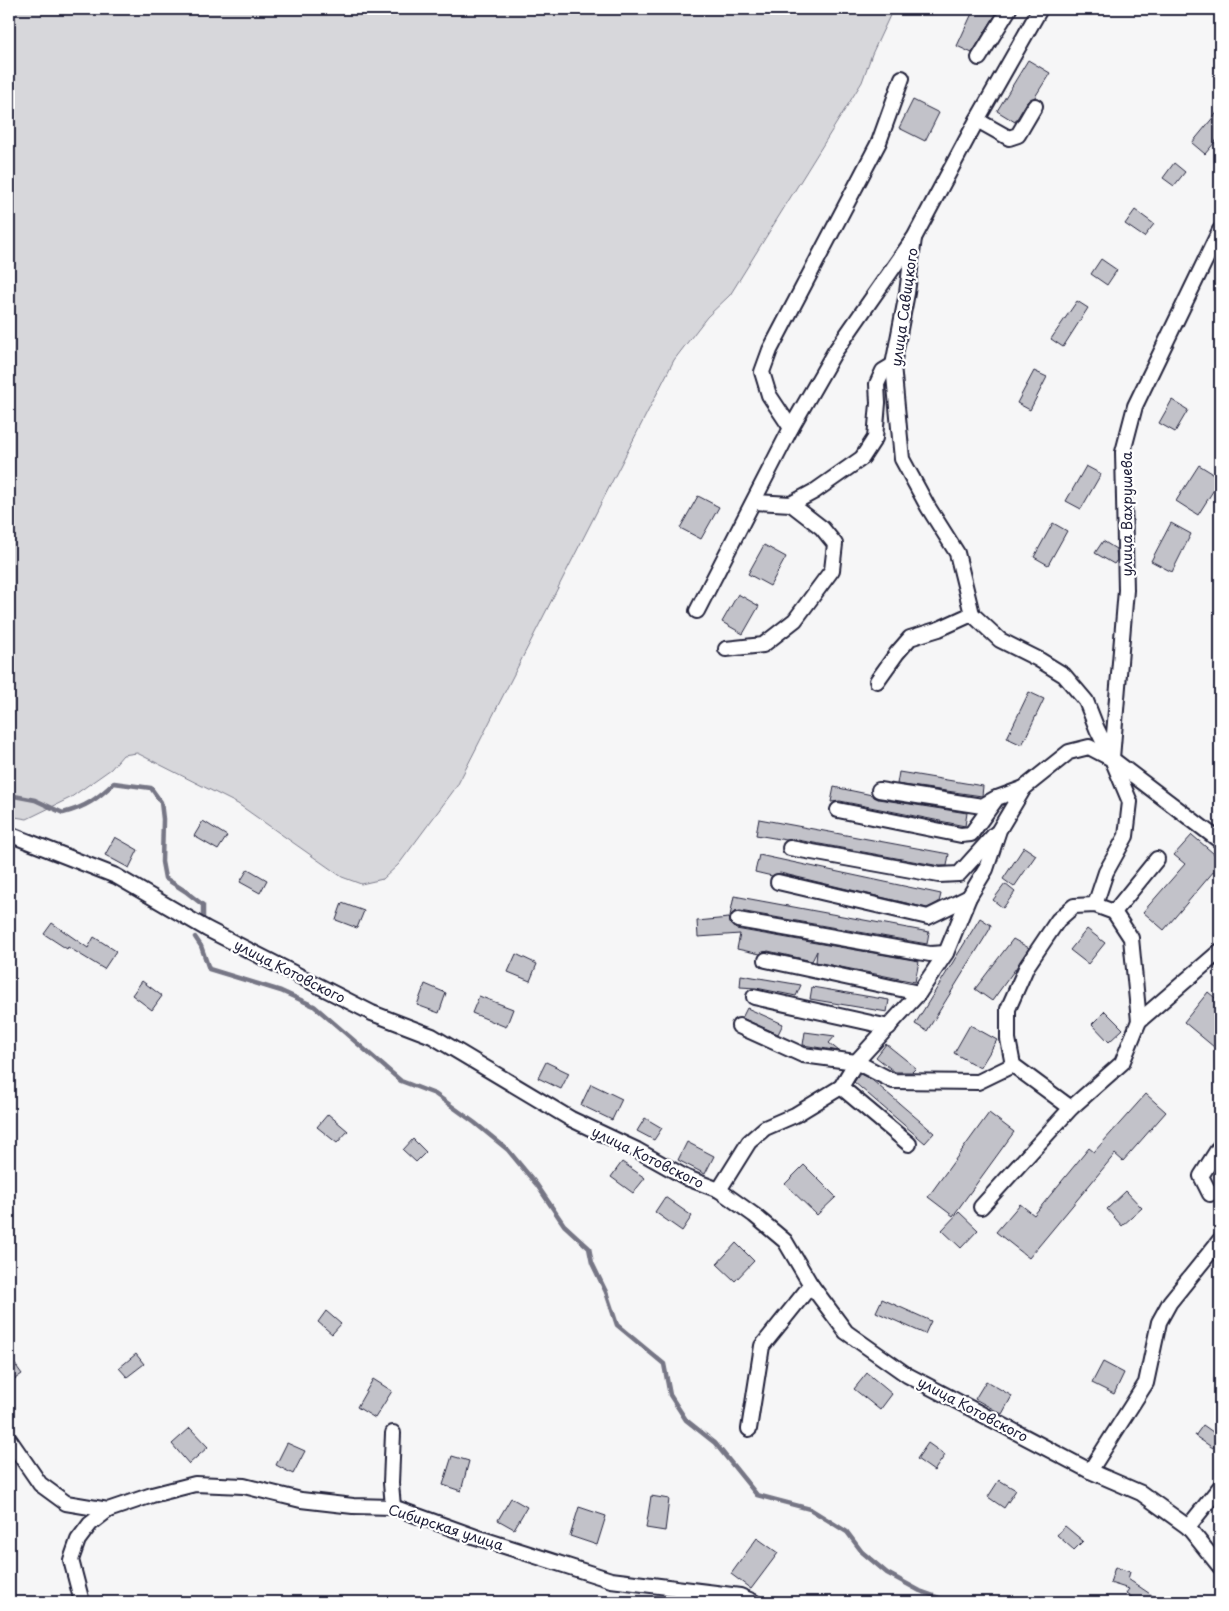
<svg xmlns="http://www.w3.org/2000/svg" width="1229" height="1611" viewBox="0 0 1229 1611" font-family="'Playpen Sans',sans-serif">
	<rect width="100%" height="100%" fill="#f6f6f7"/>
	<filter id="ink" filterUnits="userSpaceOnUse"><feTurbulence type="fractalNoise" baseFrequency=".02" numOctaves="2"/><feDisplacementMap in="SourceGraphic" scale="10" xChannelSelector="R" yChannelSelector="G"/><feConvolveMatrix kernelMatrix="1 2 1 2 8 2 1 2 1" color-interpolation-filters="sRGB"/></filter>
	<g filter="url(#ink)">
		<path fill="#d7d7db" stroke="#7c7c8b" d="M9 9H893L872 54 862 82 730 295 707 317 674 360 457 786 399 864 383 879 361 884 342 877 238 804 137 753 123 755 111 769 70 798 27 819 9 816Z"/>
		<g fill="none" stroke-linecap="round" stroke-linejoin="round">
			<g stroke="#767685" stroke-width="4.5">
				<path d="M9 795 35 800 63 813C86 807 97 799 114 783L151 788 161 802 163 819 162 862 165 878 185 891 203 905V917"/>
				<path d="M195 937 201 946 209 969 281 991 314 1006 401 1081 435 1094 475 1123 508 1150 537 1185 564 1225 589 1248 592 1263 606 1292 617 1325 664 1364 670 1395 686 1420 715 1443 757 1495 810 1509 847 1532 862 1552 887 1573 920 1591 951 1602"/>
			</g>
		</g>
		<g fill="#c2c2c9" stroke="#22223b">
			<path d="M974 9H999L972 53 957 46Z"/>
			<path d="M1028 60 1050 73 1035 97 1027 102 1015 122 997 111Z"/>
			<path d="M913 100 939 113 925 141 899 128Z"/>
			<path d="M1220 109V136L1205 154 1192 143Z"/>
			<path d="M1174 163 1185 172 1174 186 1163 178Z"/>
			<path d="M1135 210 1154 224 1144 237 1125 224Z"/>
			<path d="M1101 259 1117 270 1107 285 1091 274Z"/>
			<path d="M1077 301 1088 308 1063 347 1051 339Z"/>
			<path d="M1034 371 1047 377 1030 410 1017 403Z"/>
			<path d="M1172 400 1188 410 1175 432 1159 423Z"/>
			<path d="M1199 465 1220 478V480L1198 515 1176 501Z"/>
			<path d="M1086 466 1101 474 1081 509 1066 501Z"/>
			<path d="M698 496 719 507 701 539 680 528Z"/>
			<path d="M1053 523 1067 531 1048 565 1034 557Z"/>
			<path d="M1171 523 1191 534 1172 572 1151 561Z"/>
			<path d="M1103 541 1116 549 1117 560 1114 564 1095 553Z"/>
			<path d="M764 545 786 557 770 586 748 574Z"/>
			<path d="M738 594 759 606 743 634 722 622Z"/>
			<path d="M1029 692 1044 699 1022 745 1007 738Z"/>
			<path d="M899 772 983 786 982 796 897 784Z"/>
			<path d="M834 787 872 795 878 799 967 813 965 826 840 801 831 802Z"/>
			<path d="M759 819 949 854 947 866H940L792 839 786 840 756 835Z"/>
			<path d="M203 821 227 836 218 850 194 836Z"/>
			<path d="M1192 835 1220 859V864L1164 930 1143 912 1185 864 1174 855Z"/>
			<path d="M115 837 138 850 129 868 105 855Z"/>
			<path d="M1024 847 1036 855 1014 887 1003 879Z"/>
			<path d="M759 855 941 894 939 902 927 908 780 873 772 876 755 872Z"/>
			<path d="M248 869 267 880 260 893 240 882Z"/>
			<path d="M1005 884 1015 892 1003 908 993 900Z"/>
			<path d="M734 896 929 932 927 944 740 911 735 912 730 916Z"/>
			<path d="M342 903 364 911 357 928 336 920Z"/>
			<path d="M729 918 730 923 736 929 919 961 915 982 816 962 817 951 812 961 768 951 760 954 737 949 740 934 698 937 697 921Z"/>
			<path d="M980 918 991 925 990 929 927 1031 915 1024Z"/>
			<path d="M52 923 88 948 94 937 116 951 104 969 68 947 67 949 44 934Z"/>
			<path d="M1087 929 1105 943 1088 964 1070 950Z"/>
			<path d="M1013 939 1029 948 1016 968 992 1001 975 989Z"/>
			<path d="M516 954 537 964 530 981 508 972Z"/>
			<path d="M741 975 801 985 796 996 756 988 740 987Z"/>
			<path d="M142 981 162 996 152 1010 132 995Z"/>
			<path d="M425 984 446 993 439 1013 417 1005Z"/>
			<path d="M812 987 889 1000 887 1012 810 999Z"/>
			<path d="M1208 992 1220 1002V1052L1184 1022Z"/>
			<path d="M479 996 513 1009 506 1027 472 1013Z"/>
			<path d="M747 1008 783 1024 778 1034 742 1018Z"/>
			<path d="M1105 1011 1123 1029 1109 1042 1092 1024Z"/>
			<path d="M970 1025 997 1040 980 1068 954 1053Z"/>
			<path d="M805 1032 835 1036 829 1043 839 1051 803 1045Z"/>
			<path d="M886 1044 916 1068 912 1072H895L876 1057Z"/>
			<path d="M546 1062 569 1073 561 1089 538 1078Z"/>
			<path d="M860 1074 872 1080 934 1133 925 1143 854 1082Z"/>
			<path d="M591 1084 622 1099 612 1120 581 1105Z"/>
			<path d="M1146 1094 1166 1112 1123 1161 1115 1154 1029 1258 996 1232 1020 1204 1034 1215 1089 1148 1094 1152Z"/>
			<path d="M989 1113 1014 1132 953 1216 928 1197Z"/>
			<path d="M328 1114 348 1131 337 1143 317 1127Z"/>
			<path d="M645 1118 662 1128 654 1140 637 1131Z"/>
			<path d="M413 1139 426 1152 416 1162 403 1150Z"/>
			<path d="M687 1142 714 1156 705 1174 678 1160Z"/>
			<path d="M622 1162 645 1178 633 1193 611 1177Z"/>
			<path d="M804 1165 836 1197 817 1215 785 1184Z"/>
			<path d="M1126 1191 1142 1208 1122 1226 1107 1209Z"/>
			<path d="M665 1197 692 1216 682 1231 655 1212Z"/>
			<path d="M959 1212 978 1230 961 1248 942 1230Z"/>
			<path d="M736 1243 754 1261 735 1281 717 1264Z"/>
			<path d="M882 1299 931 1321 925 1334 876 1312Z"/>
			<path d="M326 1311 341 1324 332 1334 318 1322Z"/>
			<path d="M136 1354 144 1364 127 1377 119 1368Z"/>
			<path d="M9 1356 22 1374 9 1383Z"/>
			<path d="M1103 1362 1124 1373 1114 1394 1092 1383Z"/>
			<path d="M867 1373 892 1394 880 1410 854 1389Z"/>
			<path d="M373 1379 392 1391 375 1418 357 1407Z"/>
			<path d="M986 1381 1012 1396 1002 1414 975 1399Z"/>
			<path d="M1203 1425 1220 1437 1213 1448 1195 1436Z"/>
			<path d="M190 1428 208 1447 189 1464 172 1444Z"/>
			<path d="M287 1443 305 1451 293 1474 276 1465Z"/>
			<path d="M928 1443 945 1455 934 1471 917 1459Z"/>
			<path d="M452 1456 469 1461 461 1491 443 1485Z"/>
			<path d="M999 1480 1016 1490 1004 1508 988 1497Z"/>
			<path d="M651 1496 669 1499 665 1531 646 1528Z"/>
			<path d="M511 1498 527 1507 514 1529 498 1520Z"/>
			<path d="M579 1507 606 1516 597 1545 570 1536Z"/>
			<path d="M1065 1526 1083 1541 1074 1550 1057 1535Z"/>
			<path d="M757 1538 778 1553 751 1589 731 1574Z"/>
			<path d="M1115 1567 1130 1572 1128 1579 1162 1602H1139L1126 1593 1129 1589 1110 1583Z"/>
		</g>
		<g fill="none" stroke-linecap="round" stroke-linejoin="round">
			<g stroke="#22223b" stroke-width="18">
				<g id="minor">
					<path d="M979 58 1009 9"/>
					<path d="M977 120 1009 138 1018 135 1035 106"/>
					<path d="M914 238 907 293 893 365 902 459 928 507 957 553 972 614 1000 640 1038 659 1064 675 1086 701 1097 729 1112 759 1220 841"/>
					<path d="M791 428 769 395 762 372 770 350 879 142 902 78"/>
					<path d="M754 502 791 504 815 491 862 458 875 438 878 403 877 384 883 371 893 365"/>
					<path d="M697 611 791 428 834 353 914 238 977 120 1040 9"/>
					<path d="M726 649 763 645 795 620 832 570 835 544 822 528 791 504"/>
					<path d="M877 681 897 653 910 638 939 629 972 614"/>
					<path d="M1112 758 1126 590 1123 452 1135 406 1220 230"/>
					<path d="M879 790 982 806 996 798"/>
					<path d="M838 810 961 835 971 834 997 798 1024 788"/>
					<path d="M9 834 116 876 207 929 372 1013 432 1036 571 1119 637 1150 687 1178 719 1190 754 1215 785 1241 811 1285 846 1332 907 1375 1090 1471 1141 1493 1188 1527 1220 1567"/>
					<path d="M790 848 939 875 959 874 995 834"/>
					<path d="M778 882 928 917 969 897"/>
					<path d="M1114 912 1157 859"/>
					<path d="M738 920 930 954 946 953"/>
					<path d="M766 960 919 993"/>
					<path d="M754 997 889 1027"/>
					<path d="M739 1026 803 1055 856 1062 893 1081 978 1082 1013 1065"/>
					<path d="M841 1087 909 1144"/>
					<path d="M1071 1108 1013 1065 1008 1039V1009L1027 966 1058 920 1074 906 1095 905 1114 912 1131 938 1139 1021"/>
					<path d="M719 1190 749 1142 765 1128 795 1115 841 1087 856 1062 919 993 946 953 969 897 986 869 999 830 1024 788 1069 752 1089 747 1112 759 1130 802 1126 836 1106 872 1095 905"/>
					<path d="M1210 1194 1201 1176 1220 1146"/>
					<path d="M981 1207 1071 1108 1122 1063 1139 1021 1220 951"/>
					<path d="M749 1429 762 1346 811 1285"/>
					<path d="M9 1439 40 1484 66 1503 108 1510 152 1495 195 1484 244 1486 301 1500 353 1506 393 1507 476 1537 611 1580 740 1596 754 1602"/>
					<path d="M1090 1471 1146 1383 1159 1322 1170 1302 1220 1240"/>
					<path d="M393 1507 391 1483 393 1433"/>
					<path d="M1188 1527 1220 1487"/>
					<path d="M82 1602 71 1560 78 1540 90 1524 108 1510"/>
				</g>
			</g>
			<use href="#minor" stroke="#fff" stroke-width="14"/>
		</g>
	</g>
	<g text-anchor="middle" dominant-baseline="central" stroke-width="4.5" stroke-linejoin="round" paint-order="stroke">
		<g font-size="14" fill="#22223b" stroke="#fff">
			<text transform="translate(904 307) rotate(-82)">улица Савицкого</text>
			<text transform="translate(1126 514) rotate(-90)">улица Вахрушева</text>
			<text transform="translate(290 971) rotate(27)">улица Котовского</text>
			<text transform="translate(648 1157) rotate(26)">улица Котовского</text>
			<text transform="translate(973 1409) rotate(28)">улица Котовского</text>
			<text transform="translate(446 1527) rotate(18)">Сибирская улица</text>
		</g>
	</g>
	<rect width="1229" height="1611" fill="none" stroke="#fff" stroke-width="30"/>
	<rect x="15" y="15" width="1199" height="1581" fill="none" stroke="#22223b" stroke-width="2" filter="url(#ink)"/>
</svg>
